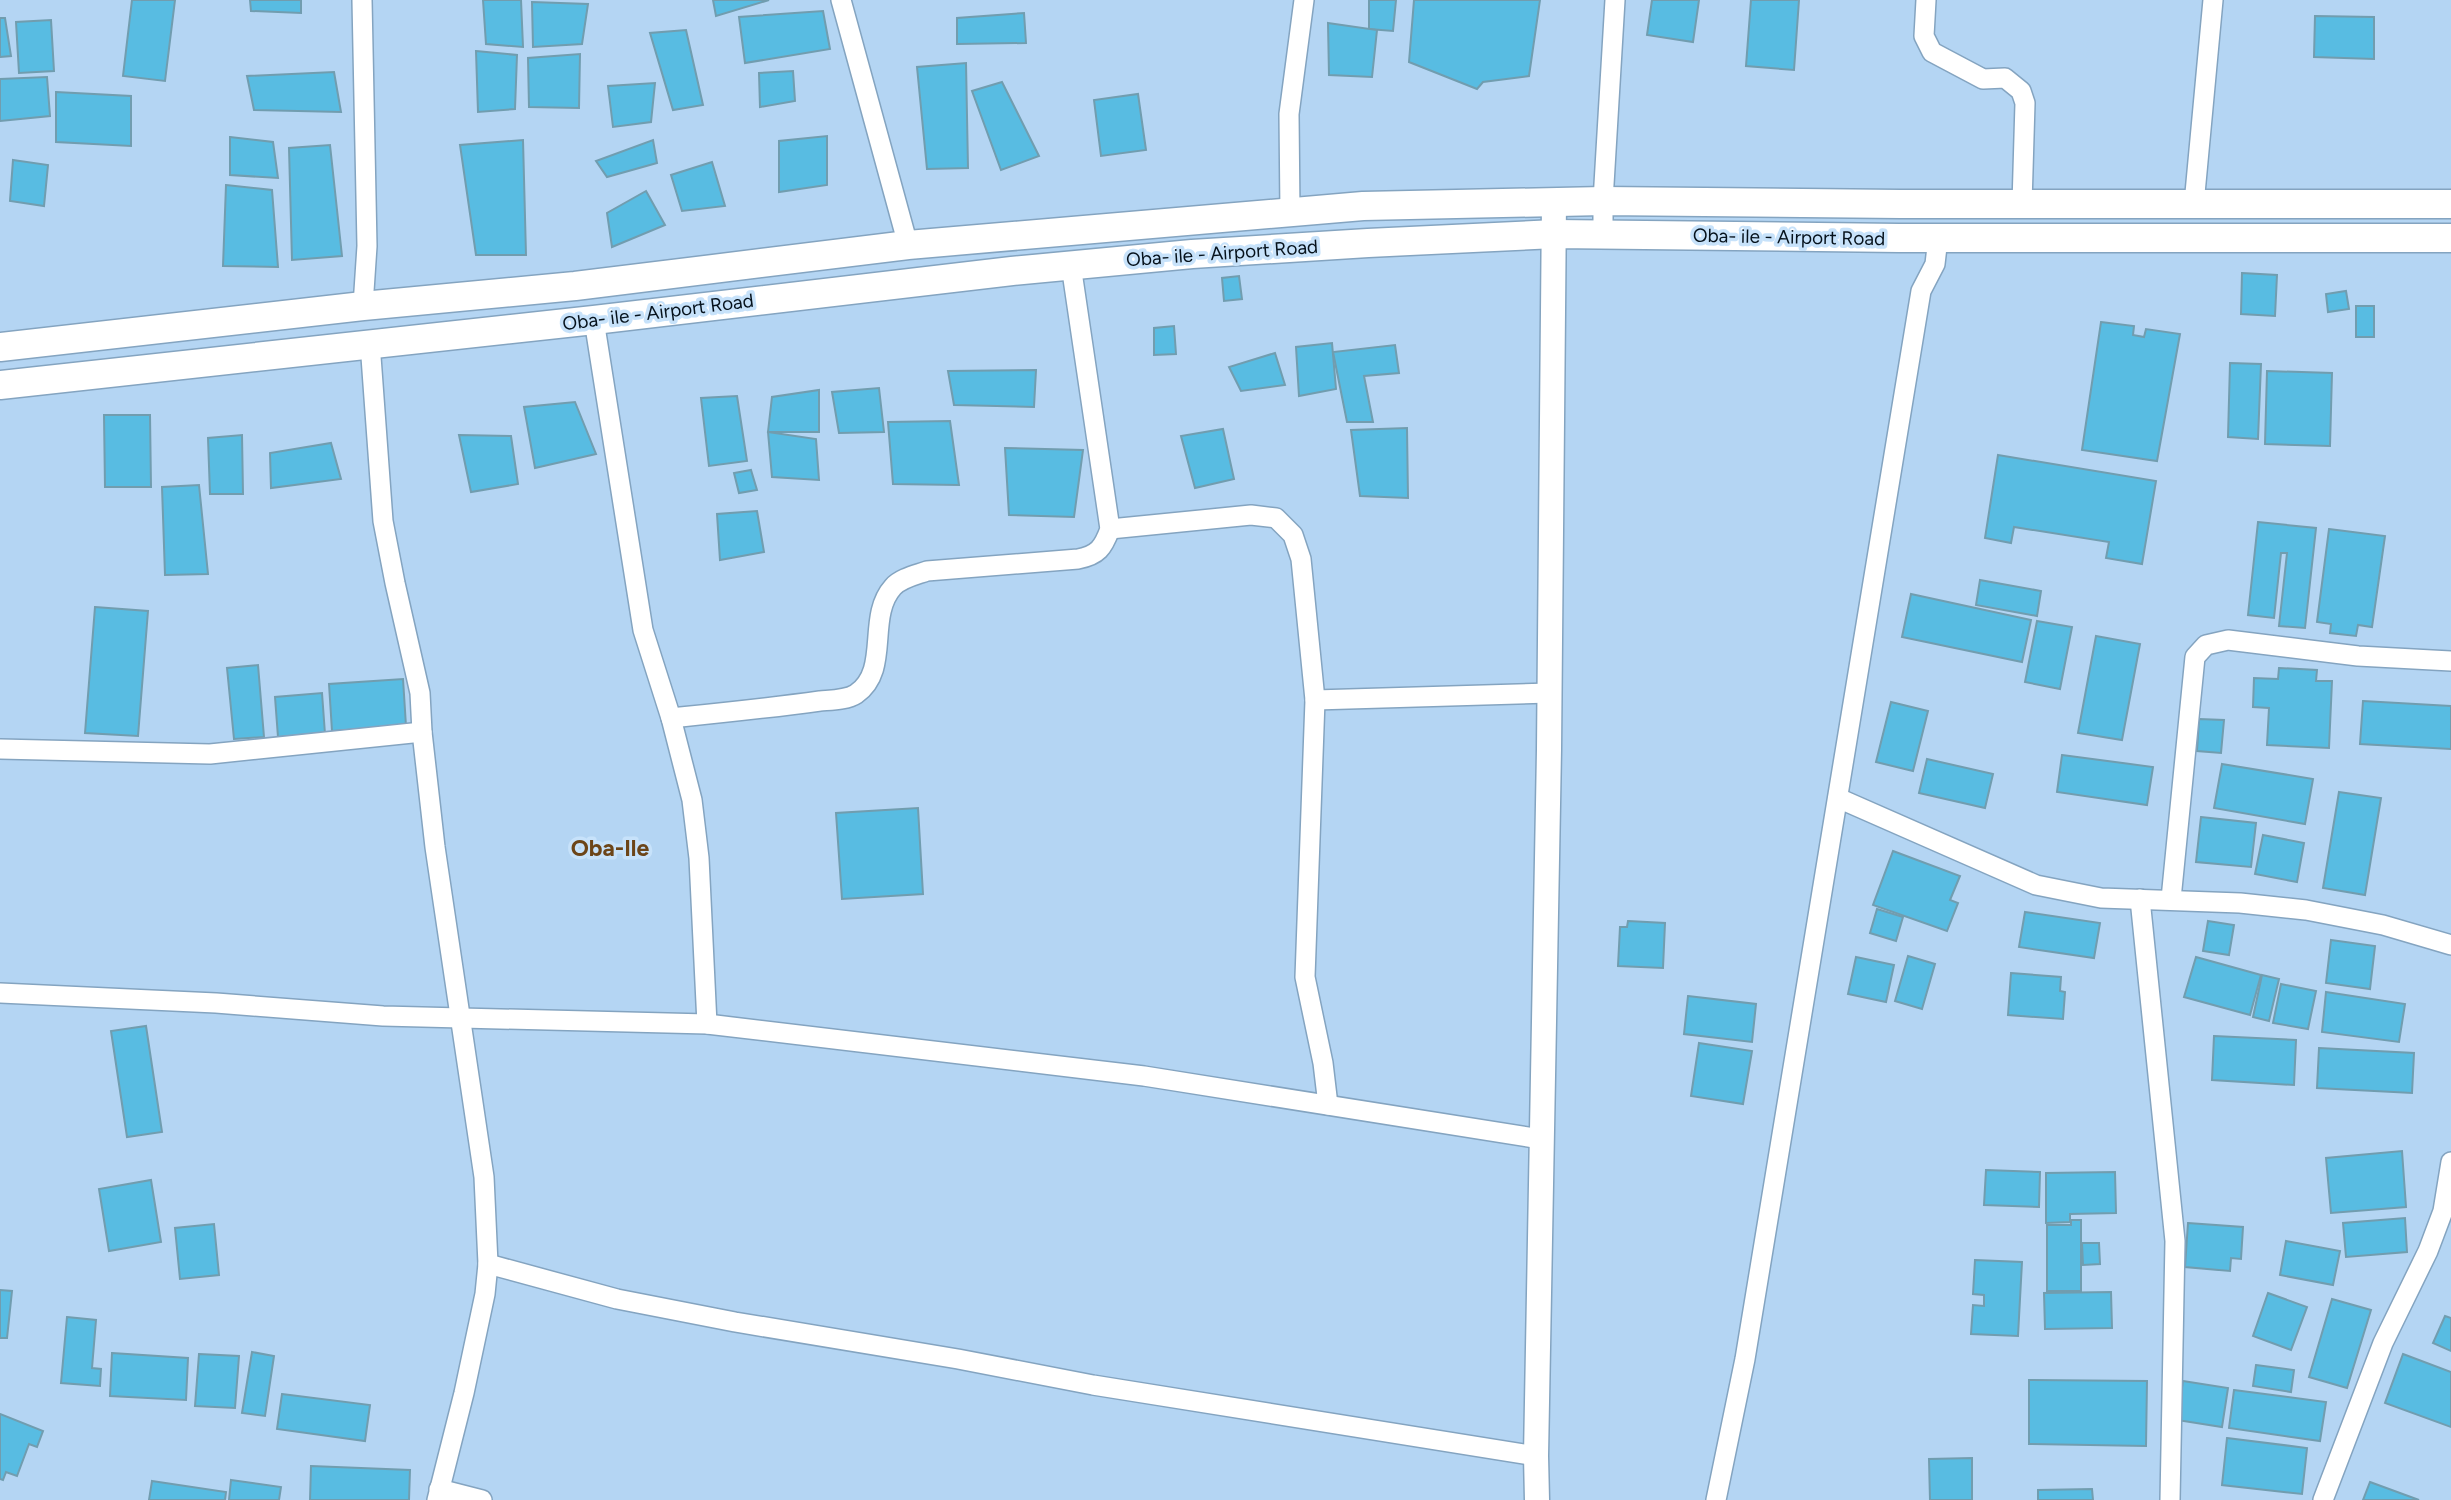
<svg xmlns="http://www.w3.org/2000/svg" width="2451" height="1500" viewBox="0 0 2451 1500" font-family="Figtree,sans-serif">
	<rect width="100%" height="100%" fill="#b4d5f3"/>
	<g fill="#58bce2" stroke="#719daf" stroke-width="2">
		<path d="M132 0H175L165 81 123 76Z"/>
		<path d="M250 0H301V13L251 11Z"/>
		<path d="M483 0H521L523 47 486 44Z"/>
		<path d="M713 0H769L716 16Z"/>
		<path d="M1369 0H1396L1393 31 1369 29Z"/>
		<path d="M1414 0H1540L1529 76 1483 82 1477 89 1409 62Z"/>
		<path d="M1652 0H1699L1693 42 1647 35Z"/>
		<path d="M1751 0H1799L1794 70 1746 66Z"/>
		<path d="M532 2 588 4 582 44 533 47Z"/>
		<path d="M823 11 830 49 745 63 739 17Z"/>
		<path d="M1024 13 1026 43 957 44V18Z"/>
		<path d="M2315 16 2374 17V59L2314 57Z"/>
		<path d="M0 18H5L11 56 0 57Z"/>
		<path d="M51 20 54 71 19 73 16 22Z"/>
		<path d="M1328 23 1377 30 1372 77 1329 75Z"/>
		<path d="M686 30 703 105 673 110 650 33Z"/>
		<path d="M476 51 517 55 515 109 478 112Z"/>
		<path d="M580 54 579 108 529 107 528 58Z"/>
		<path d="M966 63 968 168 927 169 917 67Z"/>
		<path d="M793 71 795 101 760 107 759 73Z"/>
		<path d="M334 72 341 112 254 110 247 76Z"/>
		<path d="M47 77 50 116 0 121V79Z"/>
		<path d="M1002 82 1039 156 1001 170 972 91Z"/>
		<path d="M655 83 651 122 613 127 608 86Z"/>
		<path d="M56 92 131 96V146L56 142Z"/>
		<path d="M1138 94 1146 150 1101 156 1094 100Z"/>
		<path d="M827 136V185L779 192V141Z"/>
		<path d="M230 137 273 142 278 178 230 175Z"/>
		<path d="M523 140 526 255H476L460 145Z"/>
		<path d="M653 140 657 163 607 177 596 161Z"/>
		<path d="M330 145 342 256 292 260 289 148Z"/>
		<path d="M13 160 48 165 44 206 10 201Z"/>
		<path d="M712 162 725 206 682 211 671 175Z"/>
		<path d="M226 185 272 190 278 267 223 266Z"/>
		<path d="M646 191 665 225 612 247 607 213Z"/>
		<path d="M2242 273 2277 275 2275 316 2241 314Z"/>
		<path d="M1239 276 1242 299 1224 301 1222 278Z"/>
		<path d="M2346 291 2349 309 2328 312 2326 294Z"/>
		<rect x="2356" y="306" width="18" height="31"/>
		<path d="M2101 322 2134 326 2133 335 2144 337 2146 329 2180 334 2157 461 2082 450Z"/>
		<path d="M1174 326 1176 354 1154 355V328Z"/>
		<path d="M1332 343 1336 389 1299 396 1296 347Z"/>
		<path d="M1395 345 1399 373 1364 376 1373 422H1347L1333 352Z"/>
		<path d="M1275 353 1285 385 1241 391 1229 367Z"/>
		<path d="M2230 363 2261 364 2258 439 2228 437Z"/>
		<path d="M1036 370 1034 407 954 405 948 371Z"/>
		<path d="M2267 371 2332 373 2330 446 2265 444Z"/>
		<path d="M879 388 884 432 839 433 832 392Z"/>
		<path d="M819 390V432H768L772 397Z"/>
		<path d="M737 396 747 461 709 466 701 398Z"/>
		<path d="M575 402 596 454 535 468 524 407Z"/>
		<path d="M104 415H150L151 487H105Z"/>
		<path d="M950 421 959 485 893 484 888 422Z"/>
		<path d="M1407 428 1408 498 1360 496 1351 430Z"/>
		<path d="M1223 429 1234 479 1195 488 1181 436Z"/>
		<path d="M768 432 816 439 819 480 772 477Z"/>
		<path d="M242 435 243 494H210L208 438Z"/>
		<path d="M459 435 511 436 518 484 471 492Z"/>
		<path d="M331 443 341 479 271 488 270 453Z"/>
		<path d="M1005 448 1083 450 1074 517 1009 515Z"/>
		<path d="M1998 455 2156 481 2142 564 2106 558 2109 542 2014 527 2011 543 1985 538Z"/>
		<path d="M751 470 757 490 739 493 734 473Z"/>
		<path d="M199 485 208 574 165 575 162 487Z"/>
		<path d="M757 511 764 552 720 560 717 514Z"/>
		<path d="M2258 522 2316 528 2305 628 2279 626 2287 553H2281L2274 618 2248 615Z"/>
		<path d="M2329 529 2385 536 2372 627 2358 625 2356 636 2330 633 2331 624 2317 622Z"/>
		<path d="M1980 580 2041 591 2037 616 1976 605Z"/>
		<path d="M1911 594 2031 620 2022 662 1902 637Z"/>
		<path d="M95 607 148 611 138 736 85 733Z"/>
		<path d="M2037 621 2072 627 2060 689 2025 682Z"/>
		<path d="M2096 636 2140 644 2122 740 2078 733Z"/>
		<path d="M258 665 264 737 234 739 227 668Z"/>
		<path d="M2279 668 2317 670 2316 681H2332L2329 748 2267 745 2269 708 2253 707 2254 678 2278 679Z"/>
		<path d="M403 679 406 726 332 731 329 684Z"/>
		<path d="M322 693 325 734 278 737 275 697Z"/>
		<path d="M2363 701 2451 706V749L2360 744Z"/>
		<path d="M1891 702 1928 711 1913 771 1876 762Z"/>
		<path d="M2199 719 2224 720 2221 753 2197 751Z"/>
		<path d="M2062 755 2153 767 2147 805 2057 792Z"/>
		<path d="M1927 759 1993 774 1985 808 1919 793Z"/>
		<path d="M2222 764 2313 779 2305 824 2214 808Z"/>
		<path d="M2339 792 2381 798 2365 895 2323 888Z"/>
		<path d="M918 808 923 894 842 899 836 813Z"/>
		<path d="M2201 817 2256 823 2251 867 2196 862Z"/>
		<path d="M2263 835 2304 843 2297 882 2255 874Z"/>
		<path d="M1893 851 1960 876 1950 900 1958 903 1947 931 1873 905Z"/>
		<path d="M1877 909 1903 917 1896 941 1870 933Z"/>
		<path d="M2025 912 2100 923 2094 958 2019 947Z"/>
		<path d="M1628 921 1665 923 1663 968 1618 966 1620 927H1627Z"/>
		<path d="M2208 921 2234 925 2229 955 2203 951Z"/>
		<path d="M2331 940 2375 946 2370 989 2326 983Z"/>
		<path d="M1908 956 1935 964 1922 1009 1895 1001Z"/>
		<path d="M1856 957 1894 965 1886 1002 1848 994Z"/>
		<path d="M2196 957 2261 975 2250 1015 2184 997Z"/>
		<path d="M2011 973 2061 977 2060 991 2065 992 2063 1019 2008 1015Z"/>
		<path d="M2262 975 2279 979 2269 1021 2253 1017Z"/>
		<path d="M2281 984 2316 991 2308 1029 2273 1023Z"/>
		<path d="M2326 992 2405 1004 2399 1042 2322 1032Z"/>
		<path d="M1688 996 1756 1004 1752 1042 1684 1034Z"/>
		<path d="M146 1026 162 1132 127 1137 111 1031Z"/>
		<path d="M2214 1036 2296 1040 2294 1085 2212 1080Z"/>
		<path d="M1699 1043 1752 1051 1743 1104 1691 1096Z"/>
		<path d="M2319 1048 2414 1053 2412 1093 2317 1088Z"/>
		<path d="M2402 1151 2406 1207 2331 1213 2326 1158Z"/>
		<path d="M1986 1170 2040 1172 2039 1207 1984 1205Z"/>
		<path d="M2115 1172 2116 1213 2070 1214V1222L2046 1223V1173Z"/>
		<path d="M151 1180 161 1242 109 1251 99 1189Z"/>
		<path d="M2405 1218 2407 1252 2346 1257 2343 1223Z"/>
		<path d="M2071 1220H2081V1291H2047V1225H2071Z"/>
		<path d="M2188 1223 2243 1227 2241 1259 2231 1258 2230 1271 2185 1267Z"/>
		<path d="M214 1224 219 1275 180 1279 175 1228Z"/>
		<path d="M2286 1241 2340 1251 2333 1285 2280 1275Z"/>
		<path d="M2082 1243H2099L2100 1264 2083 1265Z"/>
		<path d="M1975 1260 2022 1262 2018 1336 1971 1334 1973 1305 1984 1306V1295L1973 1294Z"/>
		<path d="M0 1290 12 1291 7 1338H0Z"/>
		<path d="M2111 1292 2112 1328 2045 1329 2044 1293Z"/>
		<path d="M2268 1293 2307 1307 2291 1350 2253 1336Z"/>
		<path d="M2332 1299 2371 1310 2347 1388 2309 1377Z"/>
		<path d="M2445 1316 2451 1318V1351L2433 1343Z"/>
		<path d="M67 1317 96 1320 92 1368 101 1369 100 1386 61 1383Z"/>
		<path d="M252 1352 274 1356 265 1416 242 1413Z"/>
		<path d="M112 1353 188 1358 186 1400 110 1396Z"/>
		<path d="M199 1354 239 1356 235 1408 195 1406Z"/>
		<path d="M2403 1354 2451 1372V1427L2385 1403Z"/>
		<path d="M2256 1365 2294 1370 2291 1392 2253 1386Z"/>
		<path d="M2029 1380 2147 1381 2146 1446 2029 1444Z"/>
		<path d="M2183 1381 2228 1388 2222 1427 2177 1420Z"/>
		<path d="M2234 1390 2326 1402 2320 1441 2229 1428Z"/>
		<path d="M282 1394 370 1405 365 1441 277 1429Z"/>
		<path d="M0 1414 43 1431 37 1447 29 1444 17 1476 6 1472 3 1480 0 1479Z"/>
		<path d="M2227 1438 2307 1448 2302 1494 2222 1485Z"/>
		<path d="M1972 1458V1500H1930L1929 1459Z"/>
		<path d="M311 1466 410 1470 409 1500H310Z"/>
		<path d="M231 1480 281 1487 279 1500H229Z"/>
		<path d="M152 1481 226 1492 225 1500H149Z"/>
		<path d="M2370 1482 2419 1500H2363Z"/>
		<path d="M2092 1489 2093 1500H2038V1490Z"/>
	</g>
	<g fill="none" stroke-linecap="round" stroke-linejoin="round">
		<g stroke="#84a4c0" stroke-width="22">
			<g id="minor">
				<path d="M362 0 367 246 363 306"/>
				<path d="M841 0 908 245"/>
				<path d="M1926 0 1924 36 1932 52 1983 79 2005 78 2021 91 2025 103 2022 204"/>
				<path d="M2194 204 2213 0"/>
				<path d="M1290 213 1289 114 1304 0"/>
				<path d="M1603 234V201L1615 0"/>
				<path d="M594 320 643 630 671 718 692 800 699 858 707 1024"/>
				<path d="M370 343 383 521 395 583 420 693 422 732 435 847 484 1177 488 1264 485 1294 464 1393 437 1500"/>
				<path d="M1110 529 1251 515 1276 518 1293 535 1301 559 1315 700 1305 977 1323 1063 1328 1105"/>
				<path d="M1315 700 1550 693"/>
				<path d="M671 718C720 713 770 708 820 701 831 700 847 700 856 694 891 670 866 617 893 587 901 578 916 575 927 571L1078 559C1098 555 1103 548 1110 529L1071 265"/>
				<path d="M0 749 210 754 422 732"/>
				<path d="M1838 798 2036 885 2101 898 2240 903 2306 910 2383 925 2451 945"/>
				<path d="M2140 899 2175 1241 2170 1500"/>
				<path d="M2171 899 2195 657 2206 645 2228 640 2358 656 2451 661"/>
				<path d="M0 993 216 1003 383 1016 707 1024 1144 1076 1541 1139"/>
				<path d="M488 1264 617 1299 735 1322 958 1359 1093 1385 1536 1456"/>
				<path d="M439 1489 482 1500"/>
				<path d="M1716 1500 1745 1359 1921 291 1935 264 1938 238"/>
				<path d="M2323 1500 2383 1343 2428 1251 2443 1211 2451 1162"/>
			</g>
		</g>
		<g stroke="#84a4c0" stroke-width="27">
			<path id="tertiary" d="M1537 1500 1536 1456 1549 750 1554 202"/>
		</g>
		<g stroke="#84a4c0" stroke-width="31">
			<g id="secondary">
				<path d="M0 347 363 306 575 286 908 245 1363 206 1603 201 1900 204H2451"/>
				<path d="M0 385 594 320 1012 271 1192 254 1368 243 1555 234 1899 238H2451"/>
			</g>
		</g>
		<use href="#minor" stroke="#fff" stroke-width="19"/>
		<use href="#tertiary" stroke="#fff" stroke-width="24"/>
		<use href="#secondary" stroke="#fff" stroke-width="28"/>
	</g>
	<g text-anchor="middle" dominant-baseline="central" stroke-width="7" stroke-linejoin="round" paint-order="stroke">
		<g font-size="19" fill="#06121c" stroke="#c7e2fa">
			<text transform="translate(1789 237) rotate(1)">Oba- ile - Airport Road</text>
			<text transform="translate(1222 253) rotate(-4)">Oba- ile - Airport Road</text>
			<text transform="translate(658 312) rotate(-7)">Oba- ile - Airport Road</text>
		</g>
		<g font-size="23" font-weight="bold" fill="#6c4518" stroke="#c7e2fa">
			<text x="610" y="848">Oba-Ile</text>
		</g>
	</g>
</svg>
